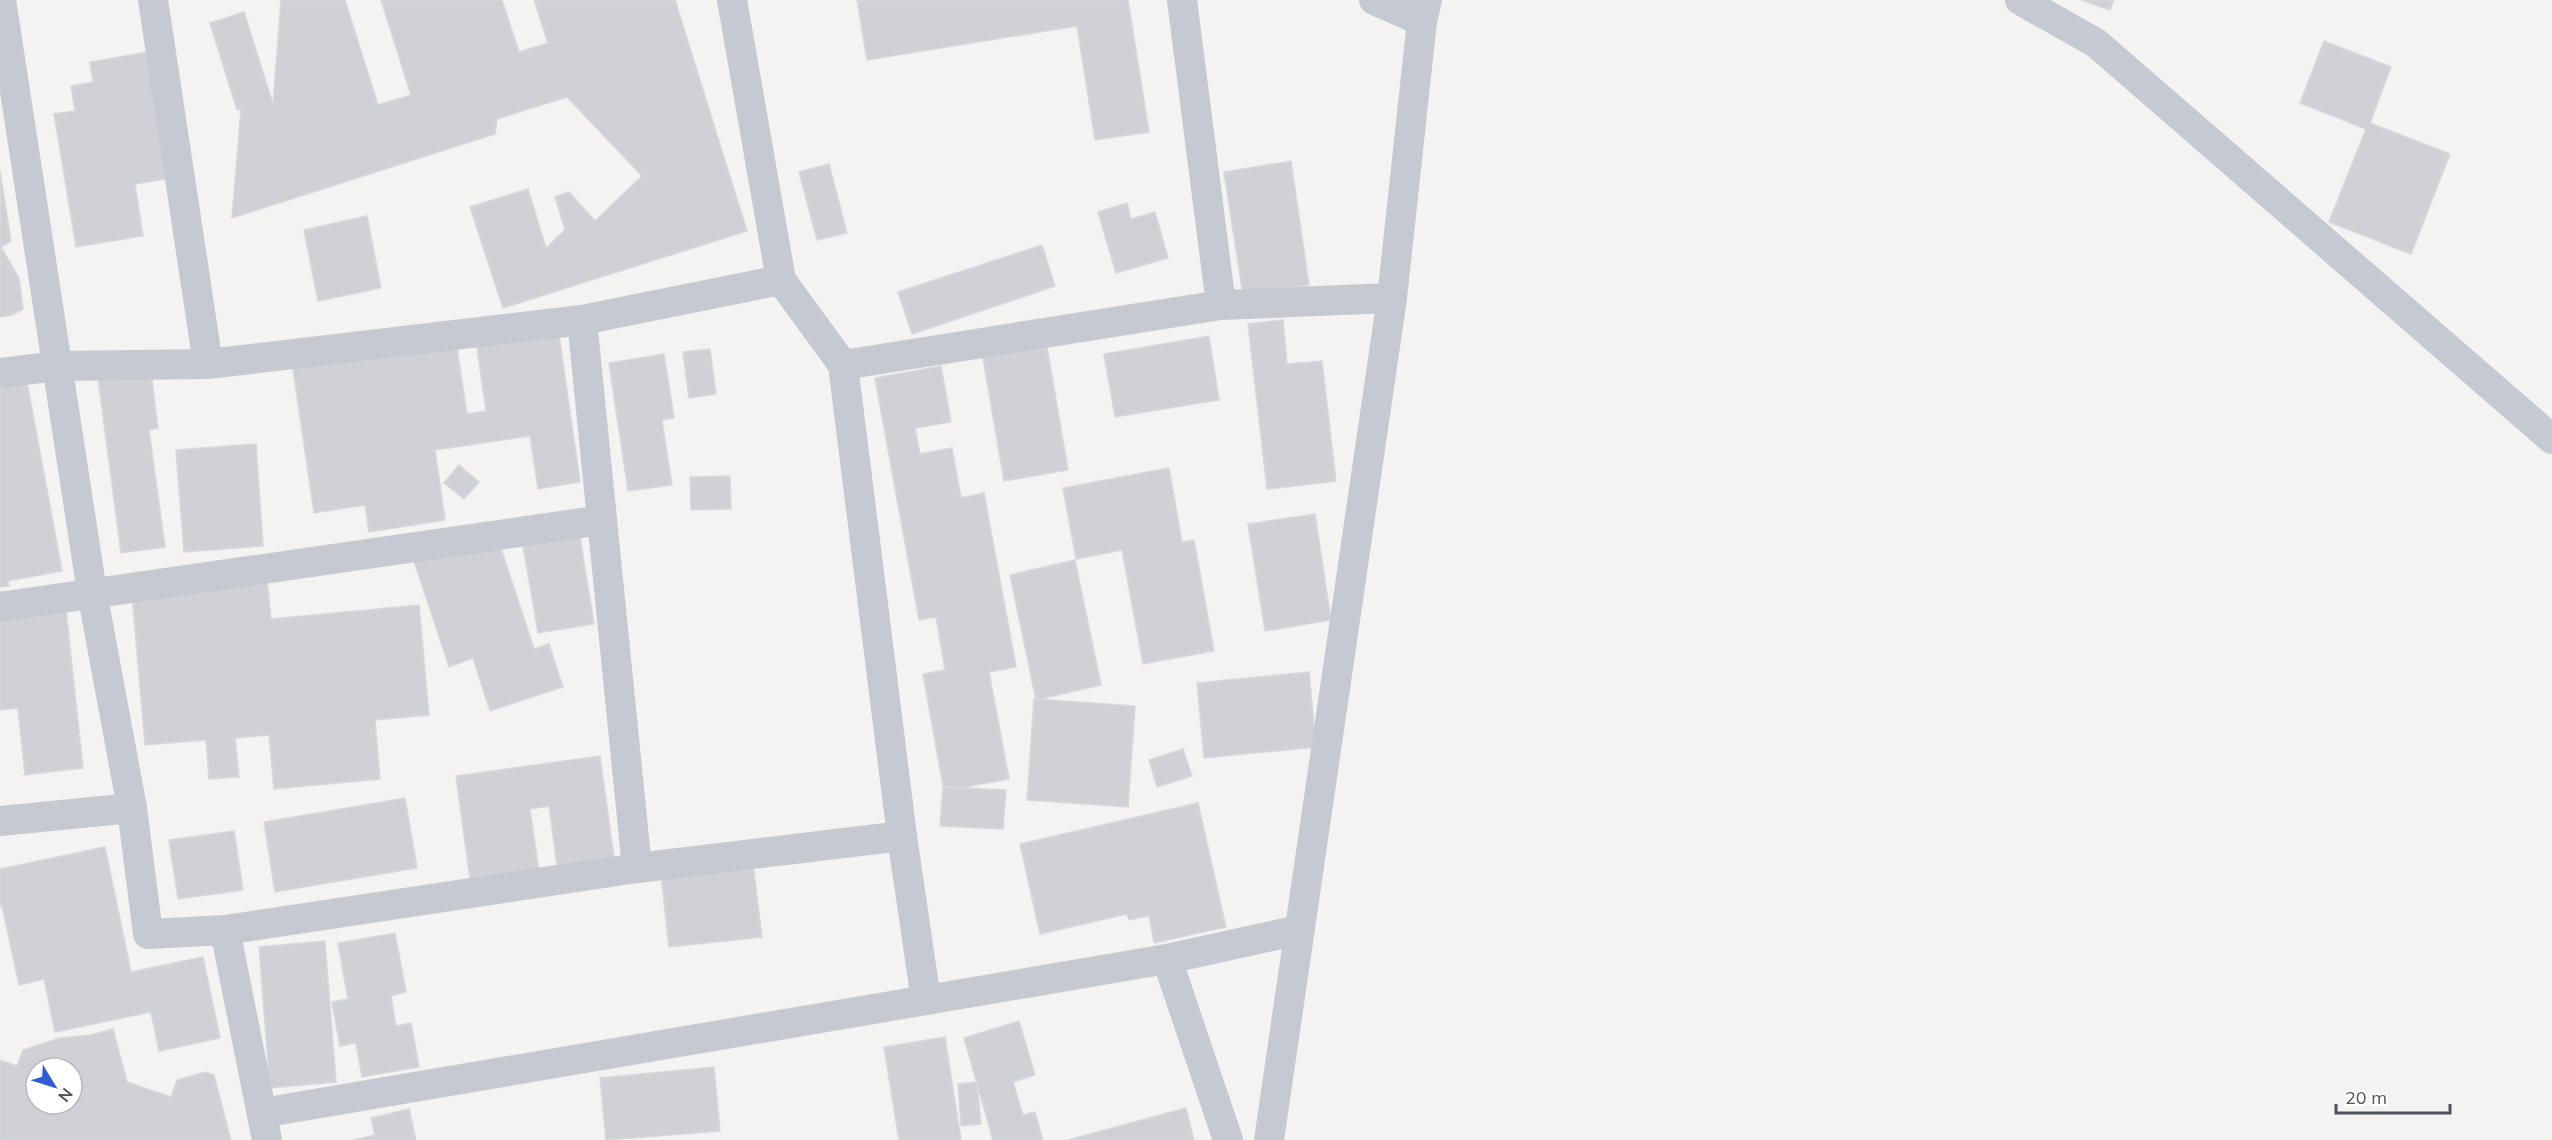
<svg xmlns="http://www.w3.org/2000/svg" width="2552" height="1140" viewBox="0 0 2552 1140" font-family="Mulish,sans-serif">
	<rect width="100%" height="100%" fill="#f4f3f2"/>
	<g fill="#d0d1d6" stroke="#d7d8dd" stroke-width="1.5" fill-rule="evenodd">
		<path d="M281 0H345L378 105 411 95 381 0H502L519 52 548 43 534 0H675L747 231 503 308 470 207 528 189 546 248 565 230 555 197 569 192 595 221 642 176 567 97 497 119 495 134 232 218 241 109 237 110 210 23 244 12 273 104Z"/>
		<path d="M857 0H1128L1149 132 1095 140 1077 26 867 60Z"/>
		<path d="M2081 0H2114L2110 10Z"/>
		<path d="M2324 41 2391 67 2370 123 2450 154 2411 254 2329 222 2366 129 2300 103Z"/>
		<path d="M170 48 191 175 135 184 143 236 76 247 54 114 75 111 71 86 93 82 90 62Z"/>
		<path d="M1291 161 1309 285 1243 295 1224 172Z"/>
		<path d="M829 164 847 233 817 240 799 172Z"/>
		<path d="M0 171 11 241 1 247 19 278 23 309 12 315 0 317Z"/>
		<path d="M1127 203 1131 219 1155 212 1168 258 1116 273 1098 212Z"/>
		<path d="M367 216 381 288 318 301 304 230Z"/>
		<path d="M1042 245 1055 286 912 334 898 292Z"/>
		<path d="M1283 320 1287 364 1322 361 1336 481 1267 489 1248 324Z"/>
		<path d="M557 321 580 482 538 489 530 436 435 450 445 520 369 532 365 505 314 513 290 349 455 335 467 414 486 411 475 334Z"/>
		<path d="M1209 336 1219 400 1115 417 1104 354Z"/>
		<path d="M1047 347 1068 470 1004 481 983 358Z"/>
		<path d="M710 349 716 394 689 398 683 352Z"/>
		<path d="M664 354 674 418 662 420 672 485 628 491 609 363Z"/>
		<path d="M150 364 158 428 149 430 165 547 121 553 97 371Z"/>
		<path d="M941 366 951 422 915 428 920 454 952 448 961 498 984 493 1016 667 989 672 1009 779 944 791 923 674 945 670 936 617 919 620 875 378Z"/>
		<path d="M25 371 62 571 8 581 9 586 0 587V376Z"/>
		<path d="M256 444 263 546 184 552 176 450Z"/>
		<path d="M459 465 479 482 464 499 444 483Z"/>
		<path d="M1169 468 1182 542 1194 540 1214 651 1143 664 1122 550 1076 559 1063 488Z"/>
		<path d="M730 476 731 509 691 510 690 477Z"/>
		<path d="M1315 514 1331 620 1265 631 1248 524Z"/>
		<path d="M577 518 594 624 538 633 520 528Z"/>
		<path d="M494 527 534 649 549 644 563 687 490 711 473 658 449 667 412 555Z"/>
		<path d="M1075 560 1101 685 1036 700 1010 575Z"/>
		<path d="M266 570 271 619 419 605 429 715 375 720 380 779 274 789 269 735 235 738 239 777 209 779 206 740 145 745 131 583Z"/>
		<path d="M66 610 83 768 25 775 18 708 0 710V617Z"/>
		<path d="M1309 672 1316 747 1204 758 1197 683Z"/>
		<path d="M1034 699 1135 706 1128 807 1027 800Z"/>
		<path d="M1183 749 1192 776 1157 787 1149 760Z"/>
		<path d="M600 756 615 865 558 873 549 806 530 809 541 885 472 894 456 776Z"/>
		<path d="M943 787 1006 790 1003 829 940 826Z"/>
		<path d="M405 798 417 868 275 892 264 822Z"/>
		<path d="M1198 803 1226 927 1154 943 1149 916 1129 920 1127 914 1040 934 1020 844Z"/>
		<path d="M234 831 243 890 178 899 169 840Z"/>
		<path d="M105 847 131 972 203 957 220 1038 159 1051 151 1012 55 1032 44 979 19 985 2 906H0V869Z"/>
		<path d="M752 856 762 937 669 947 660 866Z"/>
		<path d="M395 933 406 992 391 996 396 1026 411 1023 419 1067 362 1077 356 1043 340 1046 332 1002 348 999 338 943Z"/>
		<path d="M325 941 336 1082 270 1088 259 947Z"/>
		<path d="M1019 1021 1035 1075 1013 1082 1023 1115 1035 1112 1043 1140H993L964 1038Z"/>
		<path d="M113 1029 127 1082 171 1097 177 1080 205 1072 214 1075 231 1140H0V1060L17 1066 23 1050 59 1038 91 1035ZM36 1068H72V1104H36Z"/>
		<path d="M945 1037 961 1140H899L884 1047Z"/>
		<path d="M714 1067 720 1131 606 1140 600 1078Z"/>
		<path d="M977 1082 981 1124 961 1126 958 1084Z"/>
		<path d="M1186 1108 1194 1140H1068Z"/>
		<path d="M409 1109 416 1140H354L375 1135 371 1118Z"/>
	</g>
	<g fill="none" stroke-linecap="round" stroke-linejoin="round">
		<g stroke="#c5cad2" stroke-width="30">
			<path d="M1 0 92 592 132 808 148 934 225 930 637 868 902 836"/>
			<path d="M153 0 208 364"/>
			<path d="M732 0 781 280 843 365 902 836 926 1000"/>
			<path d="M1182 0 1221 305"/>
			<path d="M1374 0 1422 21"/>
			<path d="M2020 0 2096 43 2552 439"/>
			<path d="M582 320 637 868"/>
			<path d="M843 365 1221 305 1392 298"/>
			<path d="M0 373 57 366 208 364 582 320 781 280"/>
			<path d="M0 607 602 520"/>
			<path d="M0 821 132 808"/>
			<path d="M225 930 267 1140"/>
			<path d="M1167 959 1228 1140"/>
			<path d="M262 1113 1167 959 1299 930"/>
			<path d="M1269 1140 1392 298 1422 21 1427 0"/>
		</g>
	</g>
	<g transform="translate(54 1086) rotate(128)"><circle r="28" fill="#ffffff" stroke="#b7babf" stroke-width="1.5"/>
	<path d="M0-4.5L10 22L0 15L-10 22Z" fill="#2e5cd3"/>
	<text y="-9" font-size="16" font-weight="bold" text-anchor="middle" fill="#4c525e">N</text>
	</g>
	<path d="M2336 1104v9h114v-9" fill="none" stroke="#4c525e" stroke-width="3"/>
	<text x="2345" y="1104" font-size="18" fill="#4c525e" stroke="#ffffff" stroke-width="4.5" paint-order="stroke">20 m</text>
</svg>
